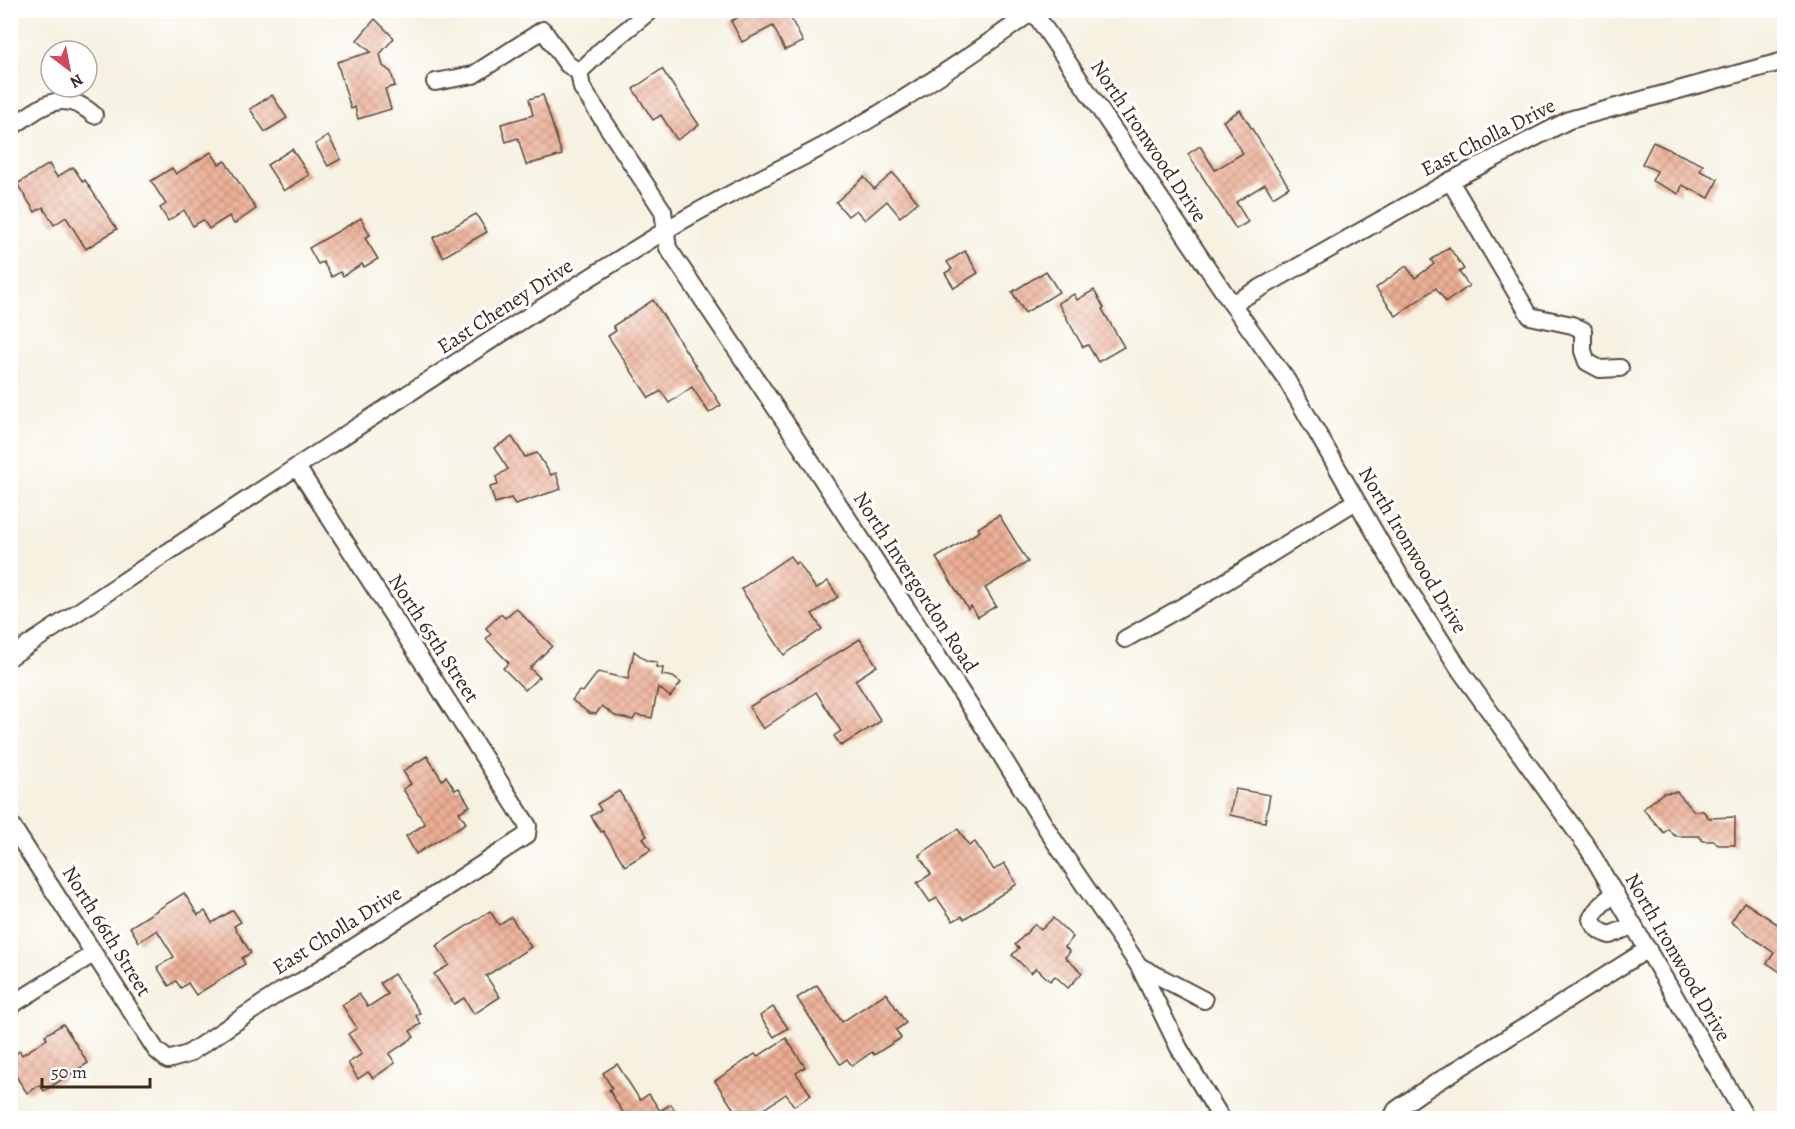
<svg xmlns="http://www.w3.org/2000/svg" width="1795" height="1129" viewBox="0 0 1795 1129" font-family="Alegreya,serif">
	<defs>
		<pattern id="building-cross-hatch" width="8" height="8" patternUnits="userSpaceOnUse" patternTransform="scale(1.5)"><rect width="8" height="8" fill="#edaf95"/><path d="M0 0l8 8M0 8l8-8" fill="none" stroke="#c18f79"/></pattern>
	</defs>
	<rect width="100%" height="100%" fill="#fff"/>
	<filter id="ink" filterUnits="userSpaceOnUse"><feTurbulence type="fractalNoise" baseFrequency=".0167" numOctaves="2"/><feDisplacementMap in="SourceGraphic" scale="12" xChannelSelector="R" yChannelSelector="G"/><feConvolveMatrix kernelMatrix="1 2 1 2 8 2 1 2 1" color-interpolation-filters="sRGB"/></filter>
	<filter id="wash" filterUnits="userSpaceOnUse"><feTurbulence type="fractalNoise" baseFrequency=".008" numOctaves="4" result="noise"/><feDisplacementMap in="SourceGraphic" scale="24" xChannelSelector="R" yChannelSelector="G"/><feGaussianBlur stdDeviation="1.35" result="paint"/><feColorMatrix in="noise" values="0 0 0 0 0 0 0 0 0 0 0 0 0 0 0 0 0 1.4 0 .05"/><feComposite in="paint" operator="in"/></filter>
	<g filter="url(#wash)">
		<rect width="100%" height="100%" fill="#f6f1e1"/>
		<g id="blocks">
			<g fill="url(#building-cross-hatch)">
				<path d="M751 10H783L785 15 788 13 803 42 785 50 773 26 742 42 731 21Z"/>
				<path d="M375 19 394 38 380 54 383 66 391 72 395 86 385 89 391 109 358 119 355 107 351 109 337 62 371 52 357 40Z"/>
				<path d="M662 69 699 125 677 140 661 115 653 120 633 89Z"/>
				<path d="M272 95 287 118 265 132 250 109Z"/>
				<path d="M543 95 562 155 526 165 518 138 506 142 501 124 533 115 529 99Z"/>
				<path d="M1240 110 1289 187 1273 197 1265 184 1236 202 1248 222 1236 229 1188 154 1200 146 1215 170 1243 153 1223 121Z"/>
				<path d="M328 136 341 159 328 166 315 144Z"/>
				<path d="M1653 142 1703 165 1700 171 1718 179 1709 198 1682 185 1679 194 1652 181 1657 171 1642 164Z"/>
				<path d="M292 149 309 175 284 191 267 165Z"/>
				<path d="M211 152 219 164 225 161 256 209 234 224 229 216 209 229 203 220 193 226 184 210 168 221 160 208 166 204 151 181 172 168 176 174Z"/>
				<path d="M49 164 57 177 73 167 83 182 85 180 117 229 86 249 66 217 54 225 43 207 35 212 17 184Z"/>
				<path d="M893 173 918 202 900 217 887 201 865 220 856 210 848 216 836 202 864 177 874 189Z"/>
				<path d="M476 214 487 232 443 257 433 238Z"/>
				<path d="M361 218 370 235 365 238 378 259 364 267 362 264 343 276 340 272 332 277 323 262 318 264 309 248Z"/>
				<path d="M1449 247 1464 269 1459 272 1469 286 1446 302 1436 288 1396 316 1376 288 1406 266 1415 278 1434 264 1431 260Z"/>
				<path d="M965 251 978 273 954 288 945 273 952 269 947 262Z"/>
				<path d="M1046 271 1059 292 1025 313 1012 292Z"/>
				<path d="M1094 290 1104 308 1102 309 1124 347 1098 362 1088 345 1083 347 1058 303 1074 294 1077 300Z"/>
				<path d="M653 300 721 405 709 413 692 387 669 403 661 391 649 398 608 336 616 331 613 326Z"/>
				<path d="M512 437 525 457 537 453 551 475 556 473 561 489 515 504 511 498 495 503 490 487 498 485 496 477 508 469 494 448Z"/>
				<path d="M999 515 1028 562 985 588 996 606 978 617 971 606 968 609 936 558 980 531 978 528Z"/>
				<path d="M790 556 795 564 798 562 816 589 828 581 838 597 812 614 822 629 784 655 741 589Z"/>
				<path d="M516 608 552 646 530 668 539 677 525 690 503 668 509 663 486 639 491 634 486 628 501 614 505 618Z"/>
				<path d="M860 639 877 666 855 680 881 721 841 746 834 736 841 731 816 692 763 729 749 707Z"/>
				<path d="M634 651 647 661 657 662 656 667 663 668 662 675 673 677 681 683 670 697 658 687 652 718 636 715 633 720 615 716 602 706 596 714 589 713 572 700 579 691 583 692 598 672 628 679Z"/>
				<path d="M427 756 442 780 446 776 455 790 459 788 470 806 459 812 466 823 416 854 406 836 425 824 403 789 411 784 403 771Z"/>
				<path d="M1235 789 1270 795 1265 822 1230 815Z"/>
				<path d="M619 791 647 836 643 838 651 850 625 866 603 831 601 832 591 816 601 810 597 804Z"/>
				<path d="M1677 792 1694 811H1703L1709 818 1735 817V845H1718L1714 841H1703L1699 836H1675L1668 829 1664 833 1643 809 1663 793Z"/>
				<path d="M958 829 969 846 975 842 994 870 1004 863 1017 884 964 919 962 916 953 921 937 898 930 902 917 883 931 874 919 855Z"/>
				<path d="M184 893 198 915 205 911 212 923 233 910 241 922 234 926 251 953 242 958 245 964 196 995 188 983 181 988 176 981 169 986 157 967 174 957 157 930 139 942 130 927Z"/>
				<path d="M1744 902 1785 929V975L1767 963 1774 953 1731 922Z"/>
				<path d="M490 911 499 925 511 917 531 947 486 976 500 997 474 1014 464 998 454 1004 434 974 449 965 436 946Z"/>
				<path d="M1053 918 1073 937 1065 947 1070 952 1065 957 1082 973 1068 988 1055 976 1050 981 1036 968 1031 973 1012 955 1019 948 1015 945 1035 924 1041 930Z"/>
				<path d="M394 974 420 1013 416 1016 421 1024 410 1031 414 1037 389 1054 395 1063 373 1078 368 1072 358 1079 348 1063 362 1054 348 1034 357 1028 342 1005 359 994 368 1007 388 994 380 983Z"/>
				<path d="M817 985 842 1022 886 993 906 1023 896 1030 901 1038 874 1055 872 1052 852 1066 847 1059 840 1064 797 998Z"/>
				<path d="M773 1007 788 1028 774 1037 760 1016Z"/>
				<path d="M63 1024 88 1063 44 1091 40 1085 27 1093 10 1067V1057L20 1051 22 1055 47 1039 45 1035Z"/>
				<path d="M786 1038 805 1067 796 1073 811 1095 794 1106 786 1094 749 1119H740L715 1081 755 1054 757 1057Z"/>
				<path d="M617 1064 640 1100 649 1094 660 1111 671 1104 680 1119H627L609 1090 612 1088 603 1073Z"/>
			</g>
		</g>
	</g>
	<g filter="url(#ink)">
		<use href="#blocks" fill-opacity="0" stroke="#57483b" stroke-width="1.5"/>
		<g fill="none" stroke-linecap="round" stroke-linejoin="round">
			<g stroke="#57483b" stroke-width="20">
				<g id="minor">
					<path d="M579 72 582 88 663 211 668 248 785 422 983 726 1055 842 1139 966 1179 1048 1221 1118"/>
					<path d="M579 72 595 57 599 52 651 10"/>
					<path d="M435 82 473 75 543 30 567 64 579 72"/>
					<path d="M10 128C41 108 61 86 94 115"/>
					<path d="M1450 181 1530 316 1572 325 1583 330V351L1587 362 1600 369 1620 368"/>
					<path d="M1232 304 1450 181 1569 120 1784 61"/>
					<path d="M1125 639 1212 590 1356 501"/>
					<path d="M10 657C227 513 442 368 663 232 716 199 774 173 829 143 900 103 967 59 1033 11L1232 304 1286 379 1401 578 1460 670 1588 848 1746 1118"/>
					<path d="M10 823 156 1050 168 1060 188 1054 280 992 302 981 527 835 528 826 297 467"/>
					<path d="M1616 894C1604 900 1598 907 1591 919 1596 928 1599 932 1610 935L1634 925"/>
					<path d="M1139 966 1204 1000"/>
					<path d="M10 1006 93 954"/>
					<path d="M1392 1118 1396 1110 1420 1093 1648 949"/>
				</g>
			</g>
			<use href="#minor" stroke="#fff" stroke-width="16"/>
		</g>
	</g>
	<g text-anchor="middle" dominant-baseline="central" stroke-width="6" stroke-linejoin="round" paint-order="stroke">
		<g font-size="21" fill="#3b2a1e" stroke="#fff">
			<text transform="translate(1488 137) rotate(-27)">East Cholla Drive</text>
			<text transform="translate(1149 141) rotate(56)">North Ironwood Drive</text>
			<text transform="translate(505 306) rotate(-33)">East Cheney Drive</text>
			<text transform="translate(1413 550) rotate(59)">North Ironwood Drive</text>
			<text transform="translate(916 582) rotate(57)">North Invergordon Road</text>
			<text transform="translate(434 638) rotate(57)">North 65th Street</text>
			<text transform="translate(337 930) rotate(-32)">East Cholla Drive</text>
			<text transform="translate(107 931) rotate(58)">North 66th Street</text>
			<text transform="translate(1678 957) rotate(60)">North Ironwood Drive</text>
		</g>
	</g>
	<rect width="1795" height="1129" fill="none" stroke="#fff" stroke-width="36"/>
	<g transform="translate(69 69) rotate(148)"><circle r="28" fill="#ffffff" stroke="#b1aaa5" stroke-width="1.5"/>
	<path d="M0-4.5L10 22L0 15L-10 22Z" fill="#d1495b"/>
	<text y="-9" font-size="16" font-weight="bold" text-anchor="middle" fill="#3b2a1e">N</text>
	</g>
	<path d="M42 1078v9h108v-9" fill="none" stroke="#3b2a1e" stroke-width="3"/>
	<text x="51" y="1078" font-size="18" fill="#3b2a1e" stroke="#ffffff" stroke-width="4.5" paint-order="stroke">50 m</text>
</svg>
